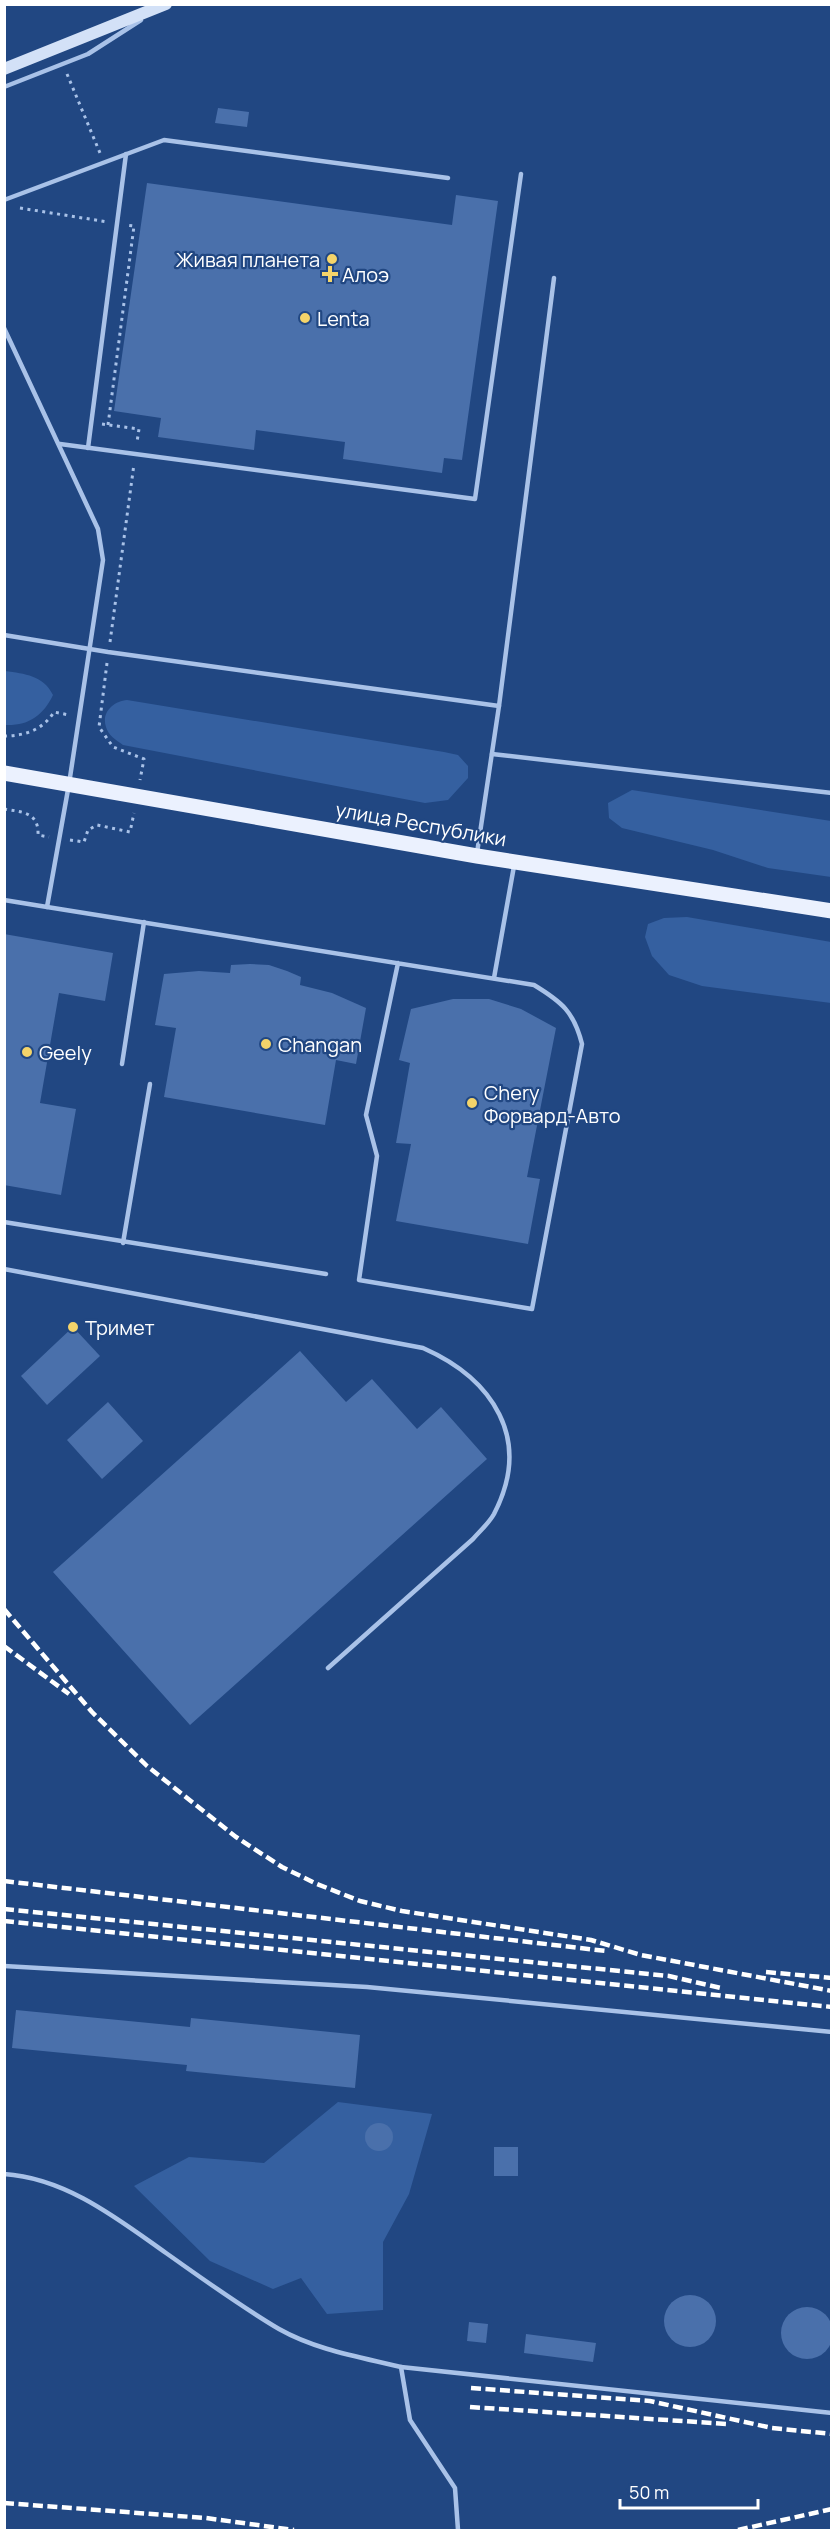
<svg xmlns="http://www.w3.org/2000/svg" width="836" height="2535" viewBox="0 0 836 2535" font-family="Manrope,sans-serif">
	<rect width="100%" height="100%" fill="#214782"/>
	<g fill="#3560a0">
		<path d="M5 671C25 674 43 675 53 695 43 716 28 726 5 725Z"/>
		<path d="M127 700 444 752 458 755 468 766V778L448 800 425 803 123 745C116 740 108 735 106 727 101 712 114 701 127 700Z"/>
		<path d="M632 790 831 821V877L768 868 713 850 622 828 609 818 608 803Z"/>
		<path d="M687 917 831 942V1003L702 986 669 975 652 956 645 937 648 924 664 918Z"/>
		<path d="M338 2102 432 2114 409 2194 383 2242V2310L327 2314 301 2278 273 2289 210 2261 134 2186 189 2157 264 2163Z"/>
	</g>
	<g fill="#4a70ab">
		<path d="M218 108 249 112 247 127 215 123Z"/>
		<path d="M147 183 452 225 456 195 498 201 462 460 444 458 442 473 343 459 345 442 256 430 254 450 158 437 161 418 114 411Z"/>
		<path d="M4 934 113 953 105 1001 59 993 40 1103 76 1109 61 1195 4 1185Z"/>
		<path d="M250 964 269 965 287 971 301 977 300 985 332 993 366 1008 356 1064 336 1060 325 1125 164 1097 176 1028 155 1025 164 974 199 971 230 973 231 965Z"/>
		<path d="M453 999H489L521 1009 556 1028 527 1177 540 1179 528 1244 396 1221 411 1144 396 1143 410 1063 399 1060 411 1009Z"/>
		<path d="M73 1327 100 1356 47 1405 21 1376Z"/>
		<path d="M300 1351 346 1402 372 1379 417 1429 441 1407 487 1459 190 1725 53 1572Z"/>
		<path d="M108 1402 143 1441 102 1479 67 1440Z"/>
		<path d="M16 2010 190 2027 191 2018 360 2035 355 2088 186 2071 187 2065 12 2048Z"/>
		<circle cx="379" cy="2137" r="14"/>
		<rect x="494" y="2147" width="24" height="29"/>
		<circle cx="690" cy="2321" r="26"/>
		<circle cx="807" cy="2333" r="26"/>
		<path d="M469 2322 488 2324 486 2343 467 2341Z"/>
		<path d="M526 2334 596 2343 593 2362 524 2353Z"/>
	</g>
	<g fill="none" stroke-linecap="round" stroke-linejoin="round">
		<g stroke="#a9c2e8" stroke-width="3" stroke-dasharray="3 4.5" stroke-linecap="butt">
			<path d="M67 74 100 153"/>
			<path d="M20 208 108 222"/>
			<path d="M102 424 139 429 137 442"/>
			<path d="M108 425 134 226 126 225"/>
			<path d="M110 642 134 464"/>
			<path d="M107 663 99 727 113 747 144 759 140 780"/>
			<path d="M4 736C24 736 43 730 54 712L69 715"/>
			<path d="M4 809C22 812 39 812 38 835L49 837"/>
			<path d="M70 840 84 842 88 830 97 825 130 832 134 813"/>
		</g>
		<g stroke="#a9c2e8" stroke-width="4.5">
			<path d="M4 87 88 54 141 20"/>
			<path d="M4 200 164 140 448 178"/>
			<path d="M4 328 98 529 103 560 69 784 47 907 4 900"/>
			<path d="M60 444 475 499 521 174"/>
			<path d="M88 448 126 154"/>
			<path d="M4 635 108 652 499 706"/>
			<path d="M492 754 832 793"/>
			<path d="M477 853 499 706 554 278"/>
			<path d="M47 907 534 985C562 1002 574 1012 582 1044L532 1309 359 1280 377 1156 366 1115 398 963"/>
			<path d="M494 978 514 866"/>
			<path d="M122 1064 144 922"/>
			<path d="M4 1222 326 1274"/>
			<path d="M123 1243 150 1084"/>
			<path d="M4 1269 423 1348C493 1379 533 1439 494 1514 489 1523 480 1531 473 1539L328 1668"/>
			<path d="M4 1966 367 1987 832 2032"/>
			<path d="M4 2174C66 2178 118 2219 166 2253 203 2279 240 2306 279 2329 316 2350 360 2357 401 2367L410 2420 455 2488 458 2530"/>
			<path d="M401 2367 832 2413"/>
		</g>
		<path stroke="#d3e1f7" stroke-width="12" d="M4 69 166 4"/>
		<path stroke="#ebf1fe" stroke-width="15" d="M4 773 477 856 832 911"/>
		<g stroke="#fff" stroke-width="4.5" stroke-dasharray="10 4.5" stroke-linecap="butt">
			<path d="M4 1609 92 1712 147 1766 236 1837 282 1867 317 1884 360 1901 402 1911 591 1940 641 1955 832 1991"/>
			<path d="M4 1646 69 1694"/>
			<path d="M4 1881 606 1951"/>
			<path d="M4 1909 669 1976 721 1988"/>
			<path d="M4 1921 832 2007"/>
			<path d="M766 1972 832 1978"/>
			<path d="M471 2388 650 2401 772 2428 832 2434"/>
			<path d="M470 2407 727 2424"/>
			<path d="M4 2503 206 2518 294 2530"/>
			<path d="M738 2530 832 2509"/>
		</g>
	</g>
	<g fill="#f4d46a" stroke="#214782" stroke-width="2">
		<circle cx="332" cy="259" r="6"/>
		<path d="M327 265h6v6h6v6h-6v6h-6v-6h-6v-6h6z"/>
		<circle cx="305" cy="318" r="6"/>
		<circle cx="266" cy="1044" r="6"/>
		<circle cx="27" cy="1052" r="6"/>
		<circle cx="472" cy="1103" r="6"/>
		<circle cx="73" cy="1327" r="6"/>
	</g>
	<g text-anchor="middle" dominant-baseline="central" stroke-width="4.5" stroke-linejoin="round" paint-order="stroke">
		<g font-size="20" fill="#fff" stroke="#214782" text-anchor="start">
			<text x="320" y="259" text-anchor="end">Живая планета</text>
			<text x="342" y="274">Алоэ</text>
			<text x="317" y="318">Lenta</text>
			<text x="278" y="1044">Changan</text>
			<text x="39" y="1052">Geely</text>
			<text x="484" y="1092">Chery<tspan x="484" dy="23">Форвард-Авто</tspan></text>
			<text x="85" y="1327">Тримет</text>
		</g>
		<g font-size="20" fill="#fff" stroke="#214782">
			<text transform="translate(421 824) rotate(10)">улица Республики</text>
		</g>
	</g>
	<rect width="836" height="2535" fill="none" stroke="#ffffff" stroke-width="12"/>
	<path d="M620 2499v9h138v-9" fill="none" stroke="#ffffff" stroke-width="3"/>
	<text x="629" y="2499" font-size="18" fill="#ffffff" stroke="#214782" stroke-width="4.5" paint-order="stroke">50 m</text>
</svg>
